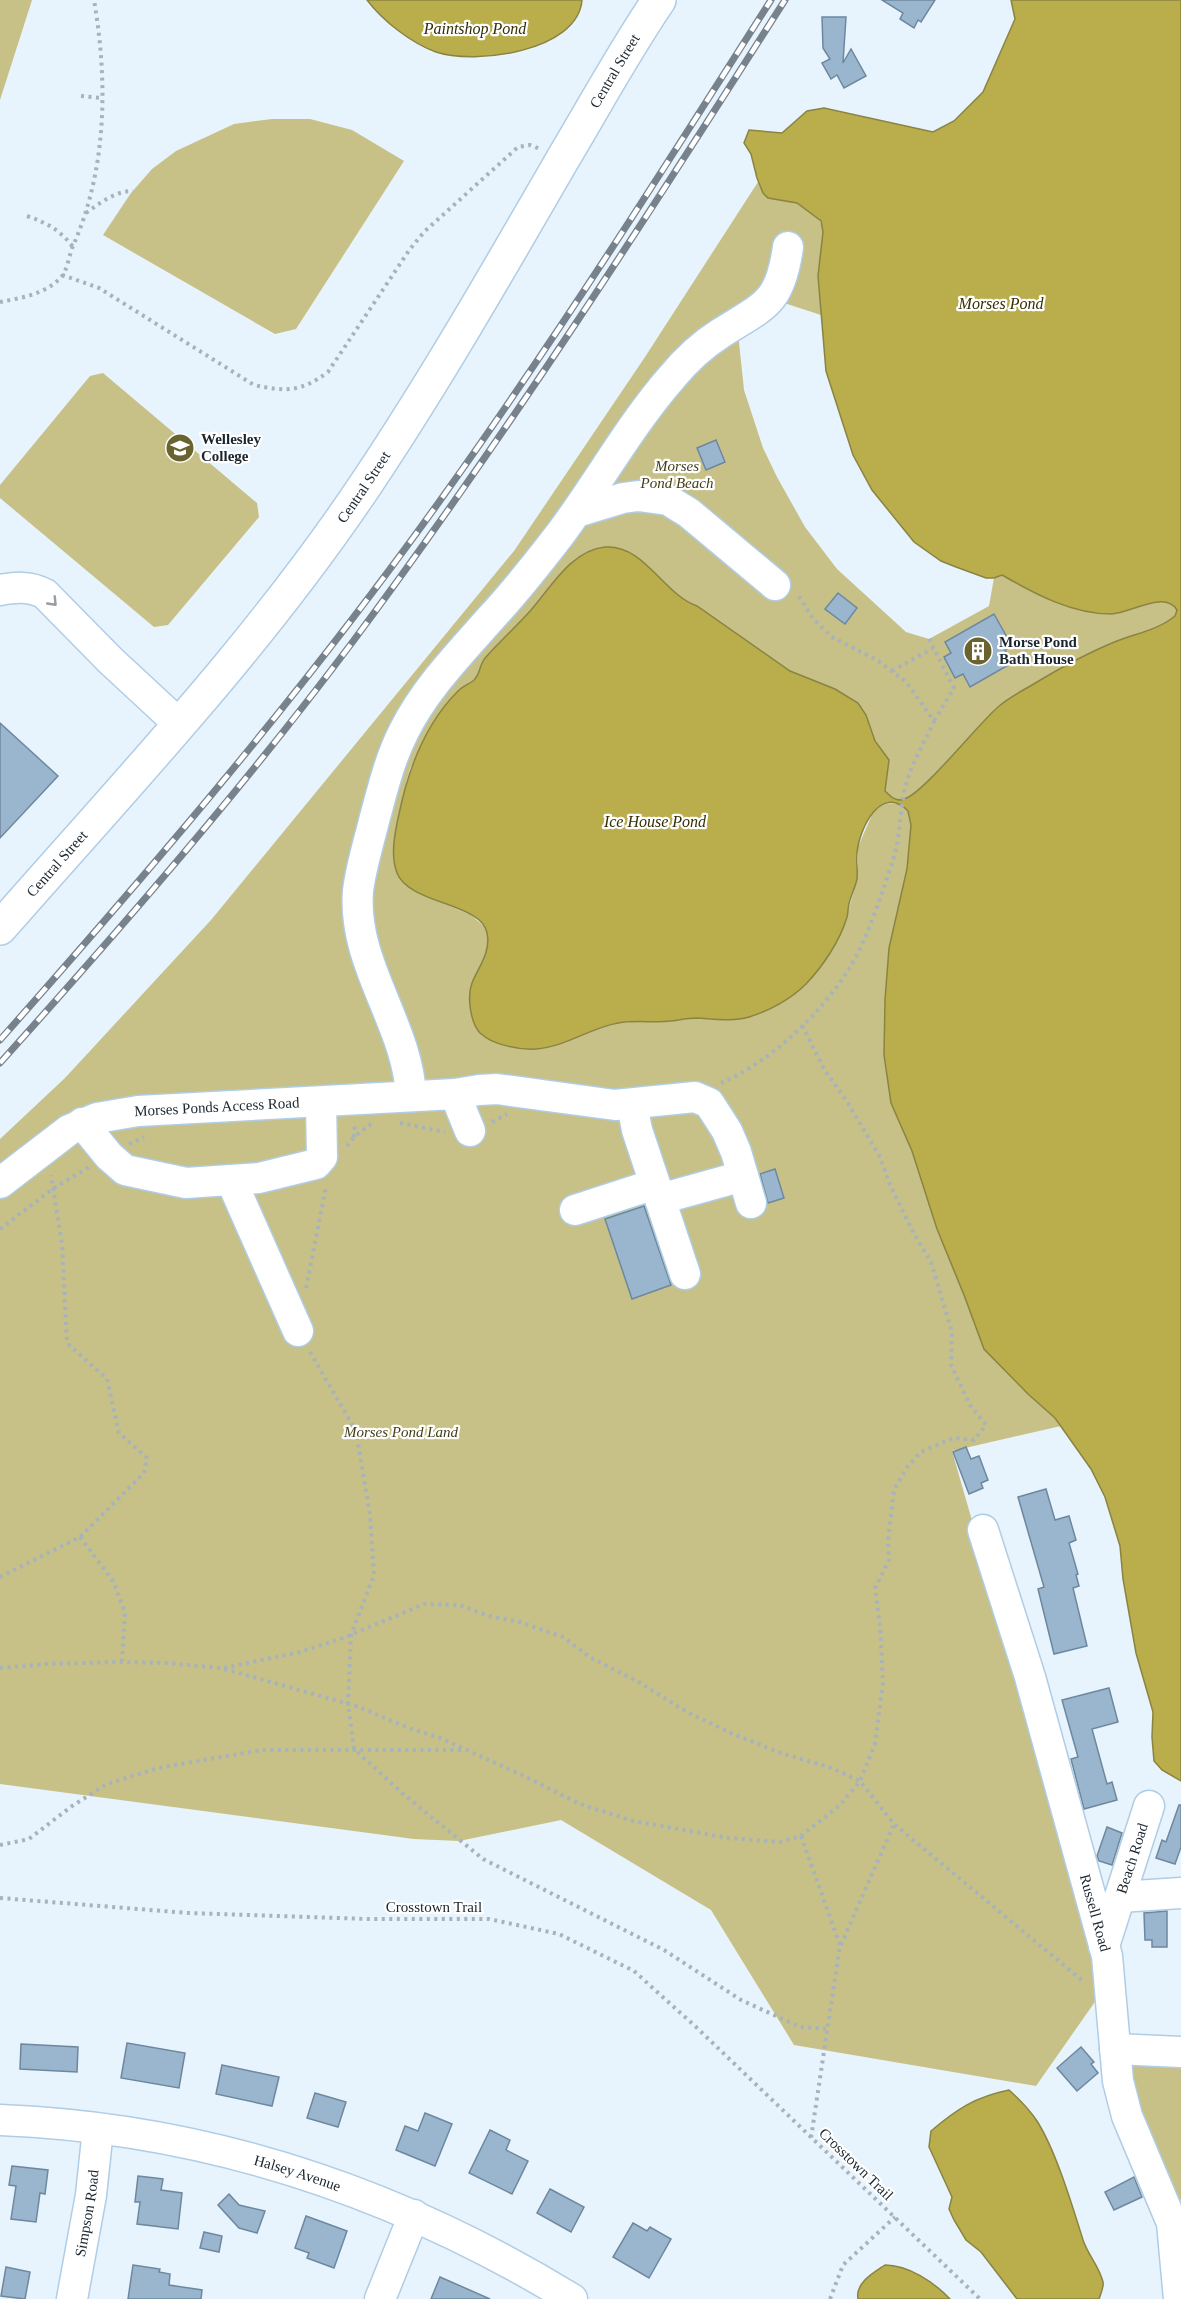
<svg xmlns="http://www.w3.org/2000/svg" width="1181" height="2299" viewBox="0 0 1181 2299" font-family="Georgia,serif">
	<rect width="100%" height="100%" fill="#e7f3fd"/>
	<g fill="#c7c087">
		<path d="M0 0H32L0 100Z"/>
		<path d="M272 119H310L352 130 404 161 296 329 275 334 103 235 131 193 152 169 176 151 234 124Z"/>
		<path d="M758 182 763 193 797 203 820 221 823 232 818 276 821 315 781 302 738 333 744 390 763 448 777 477 805 527 837 569 906 632 929 639 989 606 994 578 1001 575C1038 596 1073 612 1116 612 1134 612 1164 590 1177 609L1175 616C1158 630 1137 633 1117 641 1087 653 1060 668 1032 685 1020 692 1008 698 998 707 978 723 922 795 904 799 896 802 891 797 885 791L889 760 875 741 866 715 846 695 790 671 673 592 551 584 531 610 483 660 476 678 461 688 418 752 410 769 406 783 428 897 471 915 486 928 488 936 487 951 472 984V1012L474 1022 482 1036 498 1042 512 1046 537 1049 551 1046 617 1023 646 1021 668 1022 693 1018 719 1020 748 1017 778 1004 806 984 847 916 858 875V847L874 810 880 803H885L900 804 908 811 911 825 907 869 889 948 885 1000 884 1055 891 1103 912 1151 937 1229 965 1295 984 1349 1028 1394 1055 1418 1061 1426 952 1451 1106 1986 1036 2086 794 2045 711 1910 561 1820 459 1841 414 1839 0 1784V1139L65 1078 211 920 514 551 645 357Z"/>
		<path d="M103 373 257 503 259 517 168 625 154 627 0 498V485L90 376Z"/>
		<path d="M1115 2049 1181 2052V2199L1172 2223Z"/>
	</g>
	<g fill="#baad4b" stroke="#8a8442" stroke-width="1.5">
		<path d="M367 0H582C578 52 474 65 436 52 411 43 383 21 367 0Z"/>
		<path d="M1011 0H1181V1781L1162 1770 1154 1761 1152 1737 1153 1712 1136 1653 1123 1579 1120 1546 1105 1497 1091 1469 1055 1418 1028 1394 984 1349 964 1295 937 1229 912 1151 891 1103 884 1055 885 1000 889 948 907 869 911 825 908 811C881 783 859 829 857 853 856 861 858 870 857 879 855 888 851 895 849 904 847 914 849 907 847 917 840 941 823 966 806 984 791 999 769 1011 749 1017 732 1022 714 1019 697 1018 688 1018 679 1020 671 1021 653 1023 636 1020 618 1023 590 1028 565 1047 536 1049 520 1050 492 1045 480 1033 470 1022 467 996 472 983 479 966 491 952 487 933 482 903 409 904 397 873 390 855 395 832 399 814 408 770 425 724 458 691 463 686 469 684 474 680 481 673 479 664 486 657 500 641 517 626 531 610 551 587 572 550 605 547 644 544 663 594 697 606L790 671 835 689 858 703 866 715 875 741 889 760 885 791C891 797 896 802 904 799 922 795 978 724 998 707 1008 698 1020 692 1032 685 1060 668 1087 653 1117 641 1137 633 1158 630 1175 616L1177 610C1165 590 1131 613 1111 614 1072 614 1035 594 1002 575L994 578H986L956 567 941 561 914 542 872 490 853 455 826 371 818 276 823 232 821 221 797 203 768 198 763 193 757 178 751 154 744 143 749 130 782 133 807 111 824 108 933 132 954 121 983 92 1015 19Z"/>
		<path d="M1009 2090C1019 2099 1029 2109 1037 2121 1056 2151 1072 2205 1083 2240 1088 2255 1099 2266 1103 2282 1104 2287 1101 2293 1099 2299H1017L981 2252 966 2240 954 2220 949 2209 952 2197 929 2147 931 2131C957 2109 975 2097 1009 2090Z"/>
		<path d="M885 2265C908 2265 934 2282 950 2299H858C855 2283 873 2273 885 2265Z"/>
	</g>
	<g fill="#9ab6cf" stroke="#6d889e" stroke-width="1.5">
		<path d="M882 0H935L921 22 918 20 914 28 900 19 903 13Z"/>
		<path d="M822 17H846L843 63 851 49 866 76 844 88 837 75 831 79 822 63 830 59 823 48Z"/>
		<path d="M716 440 725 462 706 470 697 448Z"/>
		<path d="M838 593 857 608 845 624 825 609Z"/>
		<path d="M994 614 1012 646 1005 650 1012 663 970 687 963 674 955 678 944 657 951 653 945 642Z"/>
		<path d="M0 723 58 776 0 838Z"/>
		<path d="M775 1169 784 1198 768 1203 760 1174Z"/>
		<path d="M644 1206 671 1285 632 1299 605 1219Z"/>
		<path d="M966 1447 971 1459 979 1456 988 1480 981 1483 983 1488 969 1494 953 1452Z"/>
		<path d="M1046 1489 1055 1520 1069 1516 1076 1540 1069 1543 1078 1574 1076 1575 1079 1586 1073 1588 1087 1646 1054 1654 1038 1589 1044 1587 1018 1497Z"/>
		<path d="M1109 1688 1118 1722 1092 1729 1107 1784 1112 1782 1117 1800 1084 1809 1071 1759 1078 1757 1062 1700Z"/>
		<path d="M1179 1805H1181V1847L1175 1864 1156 1858 1162 1840 1166 1842Z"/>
		<path d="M1107 1827 1122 1833 1112 1865 1099 1861 1097 1856Z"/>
		<path d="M1167 1911V1947H1152V1940H1145L1144 1913Z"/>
		<path d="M127 2043 185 2053 179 2088 121 2078Z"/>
		<path d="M21 2044 78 2047 77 2072 20 2069Z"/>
		<path d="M1081 2047 1094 2062 1091 2064 1098 2073 1077 2091 1057 2068Z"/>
		<path d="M222 2065 279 2077 272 2106 216 2094Z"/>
		<path d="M315 2093 346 2102 338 2127 307 2118Z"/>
		<path d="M425 2113 452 2124 435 2166 396 2150 405 2126 418 2131Z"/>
		<path d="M490 2130 510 2140 506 2150 528 2161 512 2194 469 2173Z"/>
		<path d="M12 2166 48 2170 45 2194 40 2193 36 2222 11 2219 16 2186 9 2185Z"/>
		<path d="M138 2176 163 2179 161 2190 182 2193 178 2229 137 2224 140 2202H135Z"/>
		<path d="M1134 2177 1142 2197 1114 2210 1105 2192Z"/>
		<path d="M550 2189 584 2207 571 2232 537 2213Z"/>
		<path d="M229 2194 239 2205 265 2211 257 2233 239 2228 218 2205Z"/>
		<path d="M306 2216 347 2231 334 2268 307 2258 309 2253 295 2248Z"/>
		<path d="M633 2223 647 2231 650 2227 671 2239 649 2278 613 2257Z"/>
		<path d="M204 2232 222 2236 219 2252 200 2248Z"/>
		<path d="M133 2265 160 2269 159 2272 170 2274 169 2285 202 2290 201 2299H128Z"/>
		<path d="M6 2267 30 2272 25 2299 1 2296Z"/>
		<path d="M440 2277 490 2299H431Z"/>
	</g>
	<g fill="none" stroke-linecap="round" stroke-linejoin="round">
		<g stroke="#b0cde6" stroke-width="33">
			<g id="minor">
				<path d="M577 512 623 498 638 496 668 500 689 513 775 585"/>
				<path d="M0 590C16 587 30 586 45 594L111 661 179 724"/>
				<path d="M455 1094 470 1131"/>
				<path d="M411 1096C408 1025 352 964 358 891 361 866 369 842 375 817 383 788 390 758 404 731 425 689 459 654 490 619 515 592 538 563 561 533 599 482 630 425 672 377 686 360 702 345 721 333 765 305 780 304 788 247"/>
				<path d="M632 1104 637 1130 685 1274"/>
				<path d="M82 1123 109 1156 125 1170 186 1183 259 1178 316 1164 322 1157 321 1102"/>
				<path d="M231 1180 298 1331"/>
				<path id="s1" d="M0 1183 69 1130 97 1118 138 1111 455 1094 479 1090 497 1089 615 1105 695 1097 709 1103 727 1131 736 1152 751 1203"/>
				<path d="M660 1199 743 1176"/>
				<path d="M575 1210 655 1184"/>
				<path id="s2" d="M983 1530 1030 1677 1107 1956 1118 2081 1127 2116 1172 2223 1179 2299"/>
				<path d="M1120 1897 1181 1893"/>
				<path id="s3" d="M1104 1946 1149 1806"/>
				<path d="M1115 2049 1181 2052"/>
				<path id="s4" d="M0 2120C205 2128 397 2192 572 2299"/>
				<path id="s5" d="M72 2299 91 2195 98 2129"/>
				<path d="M380 2299 414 2215"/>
			</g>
		</g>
		<g stroke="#b0cde6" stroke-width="36">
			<g id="major">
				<path id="s6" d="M0 928C127 783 261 642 368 481 438 376 501 266 564 157 595 105 625 50 659 0"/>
			</g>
		</g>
		<g stroke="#a7b3bc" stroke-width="4" stroke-dasharray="3 4.5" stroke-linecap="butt">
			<path d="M81 96 102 98"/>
			<path d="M86 213C100 203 115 191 133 191"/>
			<path d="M27 216C47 223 60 230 73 247"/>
			<path d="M62 275 99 288 254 385C286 392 301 392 328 372L410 249 424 232 518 147 530 145 540 149"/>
			<path d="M0 302C21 298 47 294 62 276 68 268 69 255 73 246 107 169 108 82 94 0"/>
			<path d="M929 639 954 688 934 721"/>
			<path d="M892 671 933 648"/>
			<path d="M721 1083C769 1063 821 1014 849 969 867 940 882 893 893 860 902 833 899 801 909 775 916 756 926 739 934 721L906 682 877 660 832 637 814 620 800 598 796 595"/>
			<path d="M492 1122 507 1114"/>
			<path d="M400 1123 445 1132"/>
			<path d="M354 1137 355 1122"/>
			<path d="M129 1144 144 1137"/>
			<path d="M347 1146 354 1137 372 1123"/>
			<path d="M0 1229 54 1188 89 1167"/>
			<path d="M306 1288 326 1187"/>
			<path d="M310 1352 356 1431 370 1515 374 1575 351 1635 348 1703 354 1749 402 1793 483 1859 664 1950 741 2000 800 2027 828 2029"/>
			<path d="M80 1537 113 1581 125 1612 122 1661"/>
			<path d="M0 1577 80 1537 144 1473 147 1458 119 1433 107 1379 67 1343 62 1244 51 1175"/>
			<path d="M0 1668 46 1664 122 1662 166 1663 221 1668 356 1706 409 1728 440 1738 522 1775 580 1804 633 1821 728 1838 780 1842 801 1836 840 1805 860 1781 875 1744 883 1683 880 1625 875 1588 889 1560 888 1541 894 1490 907 1467 921 1452 953 1438 974 1440 986 1425 970 1405 951 1365 952 1332 931 1262 914 1234 890 1185 880 1157 846 1100 824 1069 802 1025"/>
			<path d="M224 1668 300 1652 343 1638 424 1604 459 1605 489 1616 520 1622 563 1637 591 1658 637 1681 687 1712 733 1734 781 1753 829 1767 860 1781 894 1824 1084 1982"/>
			<path d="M801 1836 840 1945 811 2138"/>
			<path d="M0 1845 29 1839 72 1806 107 1784 158 1768 262 1750H463"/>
			<path d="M0 1898 188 1913 366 1919H489L559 1934 634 1971 696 2027 980 2299"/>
			<path d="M841 1945 894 1824"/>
			<path d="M830 2299 843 2265 895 2217"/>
		</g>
		<use href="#minor" stroke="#fff" stroke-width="30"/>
		<use href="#major" stroke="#fff" stroke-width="33"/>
		<g stroke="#77828c" stroke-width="7">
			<g id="rail">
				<path d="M0 1040C155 865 308 686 444 495 559 334 665 167 771 0"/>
				<path d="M0 1063C123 926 244 787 354 640 508 433 647 217 785 0"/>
			</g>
		</g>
		<use href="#rail" stroke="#fff" stroke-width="4.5" stroke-dasharray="14" stroke-linecap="butt"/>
	</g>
	<defs><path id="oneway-chevron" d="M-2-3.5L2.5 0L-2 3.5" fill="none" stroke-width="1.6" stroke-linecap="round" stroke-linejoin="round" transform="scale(1.5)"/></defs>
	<use stroke="#989da1" href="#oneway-chevron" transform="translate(53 602) rotate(46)"/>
	<defs>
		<g id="university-disc" transform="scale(1.5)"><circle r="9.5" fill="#69632f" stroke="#fff"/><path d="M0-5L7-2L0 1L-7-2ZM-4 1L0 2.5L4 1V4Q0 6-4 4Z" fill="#fff"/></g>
		<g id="building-disc" transform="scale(1.5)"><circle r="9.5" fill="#69632f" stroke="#fff"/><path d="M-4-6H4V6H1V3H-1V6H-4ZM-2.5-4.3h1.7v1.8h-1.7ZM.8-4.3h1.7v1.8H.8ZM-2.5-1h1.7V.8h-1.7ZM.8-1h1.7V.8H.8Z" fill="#fff"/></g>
	</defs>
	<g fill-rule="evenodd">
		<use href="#university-disc" x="180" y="448"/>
		<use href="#building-disc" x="978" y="651"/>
	</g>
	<g text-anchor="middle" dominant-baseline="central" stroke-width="4.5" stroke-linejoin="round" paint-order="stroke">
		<g font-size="15" fill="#1a252e" stroke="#fff">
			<text stroke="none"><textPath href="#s6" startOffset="1058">Central Street</textPath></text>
			<text stroke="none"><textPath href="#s6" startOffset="572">Central Street</textPath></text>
			<text stroke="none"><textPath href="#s6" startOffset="86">Central Street</textPath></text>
			<text stroke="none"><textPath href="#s1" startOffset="238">Morses Ponds Access Road</textPath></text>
			<text stroke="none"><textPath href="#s3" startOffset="92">Beach Road</textPath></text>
			<text x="434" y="1907">Crosstown Trail</text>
			<text stroke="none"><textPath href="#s2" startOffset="399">Russell Road</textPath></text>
			<text transform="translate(856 2164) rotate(44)">Crosstown Trail</text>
			<text stroke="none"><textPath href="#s4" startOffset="303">Halsey Avenue</textPath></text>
			<text stroke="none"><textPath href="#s5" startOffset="87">Simpson Road</textPath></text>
		</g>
		<g font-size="15" font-weight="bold" fill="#1a252e" stroke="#fff" text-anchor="start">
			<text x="201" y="439">Wellesley<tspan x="201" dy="17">College</tspan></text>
			<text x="999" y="642">Morse Pond<tspan x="999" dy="17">Bath House</tspan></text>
		</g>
		<g font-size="15" font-style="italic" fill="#433d14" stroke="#fff">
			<text x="677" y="466">Morses<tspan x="677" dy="17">Pond Beach</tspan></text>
			<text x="401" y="1432">Morses Pond Land</text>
		</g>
		<g font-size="16" font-style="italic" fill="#342e03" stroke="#fff">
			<text x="475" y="28">Paintshop Pond</text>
			<text x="1001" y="303">Morses Pond</text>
			<text x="655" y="821">Ice House Pond</text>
		</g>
	</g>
</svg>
